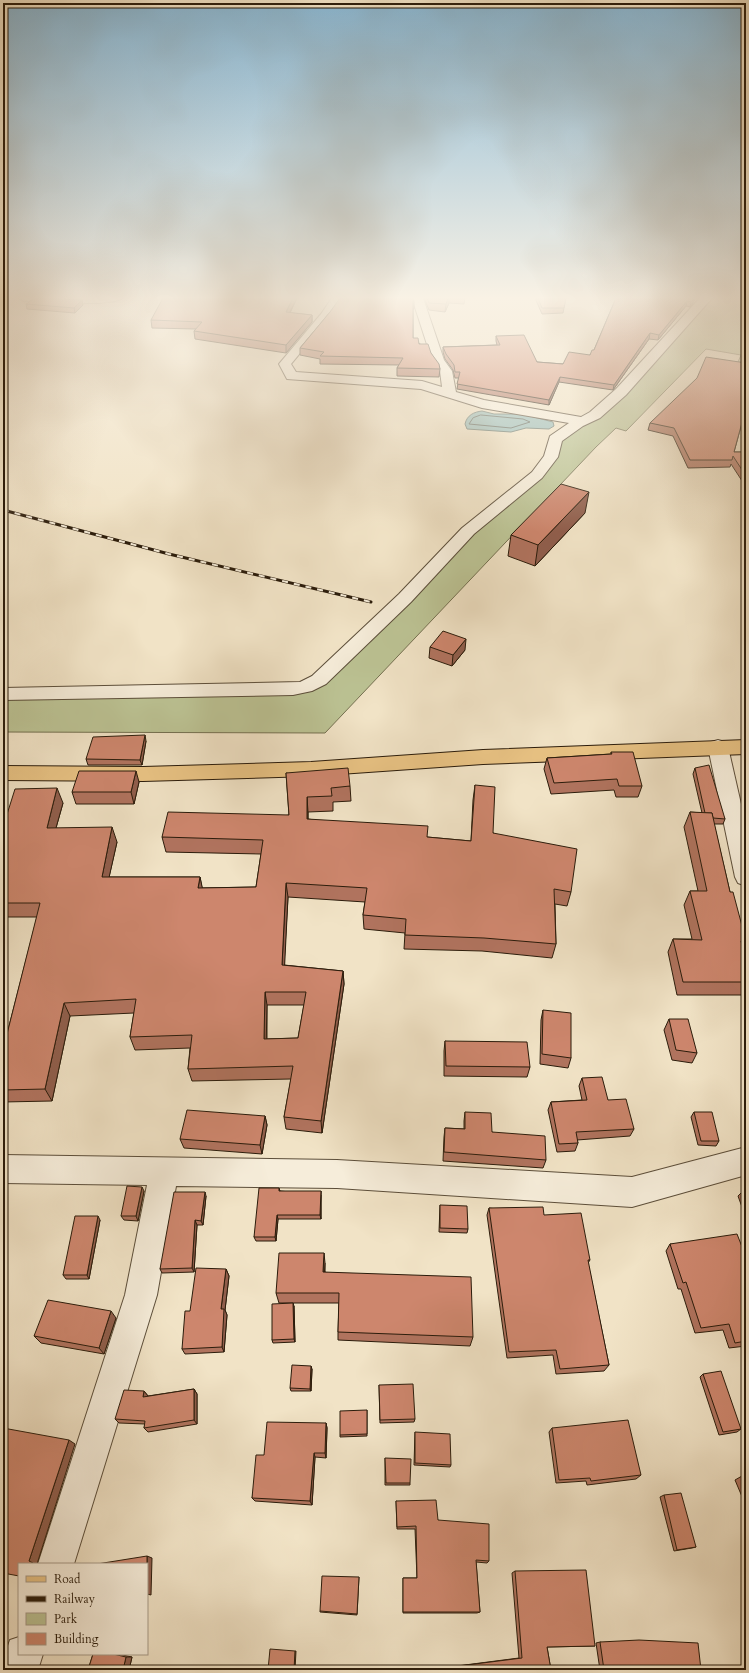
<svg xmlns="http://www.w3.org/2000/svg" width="749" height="1673" viewBox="0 0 749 1673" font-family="Cardo,serif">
	<rect width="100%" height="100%" fill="#f1e3c6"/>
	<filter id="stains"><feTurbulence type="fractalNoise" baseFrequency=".005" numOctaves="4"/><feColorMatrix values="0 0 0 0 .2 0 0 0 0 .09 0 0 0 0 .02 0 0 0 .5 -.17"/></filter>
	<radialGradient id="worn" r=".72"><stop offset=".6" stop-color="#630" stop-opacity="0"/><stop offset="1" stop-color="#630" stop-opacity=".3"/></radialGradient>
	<path fill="#bcc394" stroke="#747050" d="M706 298H746V363L738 362 741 355 706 349 626 431 616 428 596 447 325 733 3 732V694L305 687 537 475 555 439 595 415Z"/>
	<path fill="#9bbdb9" stroke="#6e7d73" d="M482 411 494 414H522L553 422 554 426 549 429 526 428 511 432 467 429 465 424C467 415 474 412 482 411Z"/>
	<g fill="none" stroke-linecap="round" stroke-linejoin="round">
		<path stroke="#636c62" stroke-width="1" d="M481 415 523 419 530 422 511 428 469 424 473 418Z"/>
		<g stroke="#5c4e3a" stroke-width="2">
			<g id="minor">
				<path d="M18 298H122C115 307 38 302 24 301Z"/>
				<path d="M332 298H343L329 318 291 364 296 372 422 381 442 387 440 371 432 360 412 298H423L444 360 452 371 456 392 484 400 581 417 590 412 616 389 700 298H712L626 395 600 418 583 426 562 441 558 457 542 478 474 534 411 602 326 684 312 691 293 695 3 700V688L300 682 312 676 399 594 462 528 532 472 544 456 550 436 569 423 482 408 421 389 287 379 279 364 321 314Z"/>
				<path d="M718 740 725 742 728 747 746 826V886L738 883 735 877 708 747 711 742Z"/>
				<path d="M746 1147V1175L632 1207 337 1188 176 1186 157 1295 74 1564H38L125 1295 147 1185 3 1183V1155L337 1160 632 1177Z"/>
				<path d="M19 1637V1654H43L38 1670H3V1660L10 1640Z"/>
			</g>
		</g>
		<g stroke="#2b1c0b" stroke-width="2">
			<path id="primary" d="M746 740V754L483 764 311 776 143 781 3 780V766L143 767 311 762 483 750Z"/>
		</g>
		<use href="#minor" fill="#f6edda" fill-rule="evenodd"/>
		<use href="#primary" fill="#e8c283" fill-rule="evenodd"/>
		<g stroke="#2b1c0b" stroke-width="3">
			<path id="rail" d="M3 510 169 554 371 602"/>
		</g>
		<use href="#rail" stroke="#f6edda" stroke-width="2" stroke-dasharray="6" stroke-linecap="butt"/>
	</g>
	<g fill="#b0735e" stroke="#2b1c0b" fill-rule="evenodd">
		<path d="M297 298 290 313 312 315V322L286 353 195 339 194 331 196 329 152 328 151 320Z"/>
		<path d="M424 298H465L464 304 449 303 445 312 429 310Z"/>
		<path d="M535 298H566L563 313 542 314Z"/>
		<path d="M616 298H695L692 305 690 307 686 306 658 340 649 339 613 390 559 382 549 405 457 389 459 378H455L453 370 445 359 443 352V347L497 345 496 341V336L537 362 563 364 590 355 594 350Z"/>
		<path d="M414 301V309H413V338L431 353 440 369 439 377 397 376V368L399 365 320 364V359L300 355V348L330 312Z"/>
		<path d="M26 304 83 305 75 313 27 309Z"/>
		<path d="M746 363V423H742L734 452H746V487L731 464 730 467 688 468 673 436 648 430 650 423Z"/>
		<path d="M585 513 535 566 508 556 511 535Z"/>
		<path d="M430 647 465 650 452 666 429 658Z"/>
		<path d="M146 741 142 765H88L86 759Z"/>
		<path d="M611 752 642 786 638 797H616L614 790 551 794 544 769 547 758 611 754Z"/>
		<path d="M695 768 725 819 723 824H714L730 892 746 941 742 948 746 962V992L744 995H677L668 952 673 939H692L684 905 690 891H698L684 827 690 812 702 813 693 774Z"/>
		<path d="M286 773 350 786 351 801 333 802V811L308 812V819L427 837 471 841 473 800 475 785 493 833 571 892 567 906 555 904 556 944 552 958 482 951 404 949 405 933 364 929 363 915 365 902 288 897 284 965 343 971 344 984 322 1133 286 1129 284 1117 291 1079 192 1081 188 1069 190 1048 135 1050 130 1037 134 1013 70 1016 52 1101 3 1102V1038H6L37 917H3V827L63 803 56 828 117 842 109 877H200L202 888 256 887 261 854 166 852 162 837 289 815ZM267 1005H304L298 1038 267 1039Z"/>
		<path d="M139 782 134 804H76L72 792Z"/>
		<path d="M746 812V825L745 814Z"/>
		<path d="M543 1010 571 1058 568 1068 540 1064 541 1020Z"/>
		<path d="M669 1019 697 1053 692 1063 672 1060 664 1030Z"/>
		<path d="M445 1041 530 1067 527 1077 444 1076V1051Z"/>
		<path d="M582 1078 608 1100 634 1129 630 1136 577 1140 578 1143 575 1151 557 1152 548 1110 551 1102 582 1100 579 1086Z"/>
		<path d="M465 1112 492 1132 546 1160 543 1168 443 1161 444 1137 445 1128 464 1129V1121Z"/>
		<path d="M694 1112 719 1141 716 1146 698 1145 691 1117Z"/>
		<path d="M265 1116 267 1125 262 1154 184 1148 180 1139Z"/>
		<path d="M279 1188 280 1191 321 1195V1219H278L276 1241H256L254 1237Z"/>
		<path d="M746 1189V1218L738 1196 744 1190Z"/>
		<path d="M144 1191 138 1221 124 1220 121 1216Z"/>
		<path d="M206 1196 203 1225H197L194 1272 162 1273 160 1269Z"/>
		<path d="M440 1205 468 1229 467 1233 439 1232Z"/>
		<path d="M489 1208 544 1215 590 1260 588 1263 609 1365 604 1371 556 1374 553 1355 507 1358 487 1215Z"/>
		<path d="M100 1220 89 1279H66L63 1275Z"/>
		<path d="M670 1244 746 1257V1346L729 1348 723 1330 695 1333 681 1289H678L666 1251Z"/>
		<path d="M325 1263V1272L473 1337 470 1346 338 1340V1332L339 1303H279L276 1293Z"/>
		<path d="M226 1269 229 1276 225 1310 227 1315 224 1352 185 1354 182 1349Z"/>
		<path d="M294 1306 295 1342 273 1343 272 1340Z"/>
		<path d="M116 1318 104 1354 41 1343 34 1336Z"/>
		<path d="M312 1369 311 1391H291L290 1388Z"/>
		<path d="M703 1374 741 1429 737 1432 719 1435 700 1377Z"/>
		<path d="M379 1385 415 1419 414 1422 380 1423Z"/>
		<path d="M194 1389 197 1394V1424L148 1432 144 1428 145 1424 119 1423 115 1419 144 1391 148 1396Z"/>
		<path d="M367 1410V1436L340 1437V1435Z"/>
		<path d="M326 1423 327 1428 326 1458 315 1457 312 1505 255 1501 252 1498 264 1455Z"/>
		<path d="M552 1428 641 1475 636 1479 587 1485 586 1481 556 1483 549 1432Z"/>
		<path d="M415 1432 451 1465 450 1467 414 1465Z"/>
		<path d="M385 1458 410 1483V1485H385Z"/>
		<path d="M746 1475V1506L735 1480 742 1476Z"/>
		<path d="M664 1495 696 1547 692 1548 674 1551 660 1497Z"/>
		<path d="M396 1501 438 1520 489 1561 487 1563 476 1562 480 1612 477 1613H403V1578H417L415 1529H397Z"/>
		<path d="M515 1571 595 1646 547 1647 551 1670H458L457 1666 519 1658 512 1573Z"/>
		<path d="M359 1577 357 1615 320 1612V1611Z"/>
		<path d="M600 1642 701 1670H600L596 1643Z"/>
		<path d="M93 1654H118L132 1657 129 1670H88Z"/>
	</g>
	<g fill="#905e4c" stroke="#2b1c0b">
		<path d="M293 298H297L286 320V312Z"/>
		<path d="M448 298H449V303L445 312 446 304Z"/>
		<path d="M694 298H695L692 305 690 307 691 302Z"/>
		<path d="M82 300 83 305 75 313 74 308Z"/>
		<path d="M687 301 686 306 658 340 659 335Z"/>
		<path d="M312 315V322L286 353V345Z"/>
		<path d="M650 333 649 339 613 390 614 385Z"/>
		<path d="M560 377 559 382 549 405V400Z"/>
		<path d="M589 492 585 513 535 566 538 545Z"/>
		<path d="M466 639 465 650 452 666 453 655Z"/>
		<path d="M145 735 146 741 142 765 140 760Z"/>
		<path d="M136 771 139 782 134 804 131 792Z"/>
		<path d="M57 788 63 803 52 842 47 828Z"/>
		<path d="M307 797 308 812V833L307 819Z"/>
		<path d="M112 827 117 842 106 891 102 877Z"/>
		<path d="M200 877 203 891 198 888Z"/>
		<path d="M286 883 288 897 284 978 282 965Z"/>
		<path d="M343 971 344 984 322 1133 321 1121Z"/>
		<path d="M265 992 267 1005 266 1052 264 1039Z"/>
		<path d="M64 1003 70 1016 52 1101 45 1089Z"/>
		<path d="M265 1116 267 1125 262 1154 260 1145Z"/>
		<path d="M142 1187 144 1191 138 1221 136 1216Z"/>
		<path d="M321 1191V1219L320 1215Z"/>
		<path d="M205 1192 206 1196 203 1225 201 1221Z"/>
		<path d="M277 1215 278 1219 276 1241 275 1237Z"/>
		<path d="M98 1216 100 1220 89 1279 87 1275Z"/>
		<path d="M195 1220 197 1225 194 1272 192 1268Z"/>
		<path d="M324 1253 325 1263 324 1282 323 1272Z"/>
		<path d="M226 1269 229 1276 225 1310 227 1315 224 1352 222 1347 221 1309Z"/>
		<path d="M293 1303 294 1306 295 1342 294 1339Z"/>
		<path d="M111 1311 116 1318 104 1354 99 1348Z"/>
		<path d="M311 1366 312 1369 311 1391 310 1389Z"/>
		<path d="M194 1389 197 1394V1424L194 1420Z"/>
		<path d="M144 1391 148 1396 147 1401 143 1397Z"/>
		<path d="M326 1423 327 1428 326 1458 325 1453Z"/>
		<path d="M69 1440 75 1444 37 1564H32L29 1561Z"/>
		<path d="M314 1453 315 1457 312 1505 310 1501Z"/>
		<path d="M147 1556 152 1558 151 1595 147 1594Z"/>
		<path d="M295 1651H296L295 1670H294Z"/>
		<path d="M126 1657H132L129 1670H123Z"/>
	</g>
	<g fill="#cd866d" stroke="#2b1c0b" fill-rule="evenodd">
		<path d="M35 298 82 300 74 308 26 304Z"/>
		<path d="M163 298H293L286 312 312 315 286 345 194 331 202 322 151 320Z"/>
		<path d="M340 298H413L414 301H413V338H418L419 344H428L431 353 439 364 440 369 397 368 403 358 320 356 324 352 300 348 330 312Z"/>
		<path d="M427 298H448L446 304 429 303Z"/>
		<path d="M538 298H566L564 308H542Z"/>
		<path d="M616 298H694L691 302 687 301 659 335 650 333 614 385 560 377 549 400 457 384 460 372H455L454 365 446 354 443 347 500 345 496 336 524 335 537 362 563 364 569 352 590 355 592 350H594Z"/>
		<path d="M706 357 746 363V415H744L734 452H746V476L733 456 732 460H690L674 428 650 423 697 378Z"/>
		<path d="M561 484 589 492 538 545 511 535Z"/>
		<path d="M443 631 466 639 453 655 430 647Z"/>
		<path d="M145 735 140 760 86 759 93 737Z"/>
		<path d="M611 752H633L642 786H619L617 779 554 783 547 758 612 754Z"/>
		<path d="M709 765 725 819 713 818 712 813H705L695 768Z"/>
		<path d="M348 768 350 786 331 788 332 796 307 797V819L428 826 427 837 471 841 475 785 495 787 493 833 577 849 571 892 554 889 556 944 484 938 405 935 406 919 363 915 367 888 286 883 282 965 343 971 321 1121 284 1117 293 1066 188 1069 192 1035 130 1037 136 999 64 1003 45 1089 3 1090V1038H6L40 903H3V827L15 789 57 788 47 828 112 827 102 877H200L198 888 256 887 263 840 162 837 168 812 289 815 286 773ZM265 992H306L298 1038 264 1039Z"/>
		<path d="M79 771H136L131 792H72Z"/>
		<path d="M690 812 712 813 730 892H733L746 941H741L746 962V982H683L673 939 702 940 690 891H707Z"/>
		<path d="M543 1010 571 1013V1058L542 1054Z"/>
		<path d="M669 1019H688L697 1053 676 1050Z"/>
		<path d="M445 1041 527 1042 530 1067 446 1066Z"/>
		<path d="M602 1077 608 1100 626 1099 634 1129 576 1132 578 1143 559 1144 551 1102 587 1100 582 1078Z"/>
		<path d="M187 1110 265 1116 260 1145 180 1139Z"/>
		<path d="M465 1112 491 1113 492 1132 545 1136 546 1160 444 1152 445 1128 465 1129Z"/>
		<path d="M694 1112H712L719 1141H701Z"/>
		<path d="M127 1186 142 1187 136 1216H121Z"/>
		<path d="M259 1188H279V1191H321L320 1215H277L275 1237H254Z"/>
		<path d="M746 1189V1196L744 1190Z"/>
		<path d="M174 1192H205L201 1221 195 1220 192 1268 160 1269Z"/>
		<path d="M440 1205 467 1206 468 1229 440 1228Z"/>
		<path d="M543 1207 544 1215 581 1213 590 1260H588L609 1365 560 1369 556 1350 509 1352 489 1208Z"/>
		<path d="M75 1216H98L87 1275H63Z"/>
		<path d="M737 1234 746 1257V1341L735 1343 729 1324 701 1328 686 1282 683 1283 670 1244Z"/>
		<path d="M279 1253H324L323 1272 471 1277 473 1337 338 1332 339 1293H276Z"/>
		<path d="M196 1268 226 1269 221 1309H224L222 1347 182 1349 185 1311H190Z"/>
		<path d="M48 1300 111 1311 99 1348 34 1336Z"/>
		<path d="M293 1303 294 1339 272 1340V1304Z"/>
		<path d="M292 1365 311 1366 310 1389 290 1388Z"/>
		<path d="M721 1371 741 1429 723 1432 703 1374Z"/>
		<path d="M413 1384 415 1419 380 1420 379 1385Z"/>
		<path d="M194 1389V1420L144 1428 145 1421 115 1419 124 1390 144 1391 143 1397Z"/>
		<path d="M367 1410V1434L340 1435V1411Z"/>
		<path d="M628 1420 641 1475 591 1481 590 1478 559 1480 552 1428Z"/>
		<path d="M267 1422 326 1423 325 1453H314L310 1501 252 1498 256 1455H264Z"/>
		<path d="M3 1428 69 1440 29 1561 33 1563 32 1564H19V1576L3 1573Z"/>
		<path d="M415 1432 450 1434 451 1465 415 1463Z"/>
		<path d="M385 1458 411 1459 410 1483H386Z"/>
		<path d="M746 1475V1486L742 1476Z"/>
		<path d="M681 1493 696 1547 677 1550 664 1495Z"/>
		<path d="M436 1500 438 1520 489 1524V1561L476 1560 480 1612H403V1578H417L416 1526 397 1527 396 1501Z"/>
		<path d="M147 1556V1564H97Z"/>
		<path d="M586 1570 595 1646 547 1647 551 1670H460L459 1666 522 1658 515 1571Z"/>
		<path d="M322 1576 359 1577 357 1614 320 1611Z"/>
		<path d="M639 1640 698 1643 701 1670H604L600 1642Z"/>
		<path d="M270 1649 295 1651 294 1670H268Z"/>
		<path d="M93 1654H113L126 1657 123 1670H88Z"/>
		<rect x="352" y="1666" width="21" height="4"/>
	</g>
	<linearGradient id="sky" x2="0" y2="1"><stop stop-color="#89b8d5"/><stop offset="0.56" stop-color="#f9f2e5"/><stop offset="1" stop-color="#f9f2e5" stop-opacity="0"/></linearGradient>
	<rect width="749" height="532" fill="url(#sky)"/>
	<rect width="749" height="1673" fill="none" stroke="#f1e3c6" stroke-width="16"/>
	<rect x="4" y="4" width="741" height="1665" fill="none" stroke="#2b1c0b" stroke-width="2"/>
	<rect x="8" y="8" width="733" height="1657" fill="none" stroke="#2b1c0b"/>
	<rect x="18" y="1563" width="130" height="92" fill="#f6edda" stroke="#a59987"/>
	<rect x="26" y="1576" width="20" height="6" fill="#e8c283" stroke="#a59987"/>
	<text x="54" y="1583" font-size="12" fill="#2b1c0b">Road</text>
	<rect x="26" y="1596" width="20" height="6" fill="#2b1c0b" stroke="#a59987"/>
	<text x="54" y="1603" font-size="12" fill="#2b1c0b">Railway</text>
	<rect x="26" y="1613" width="20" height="12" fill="#bcc394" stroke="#a59987"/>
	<text x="54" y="1623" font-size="12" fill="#2b1c0b">Park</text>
	<rect x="26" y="1633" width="20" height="12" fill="#cd866d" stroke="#a59987"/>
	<text x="54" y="1643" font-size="12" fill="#2b1c0b">Building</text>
	<rect width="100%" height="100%" filter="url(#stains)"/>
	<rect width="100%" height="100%" fill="url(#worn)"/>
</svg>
